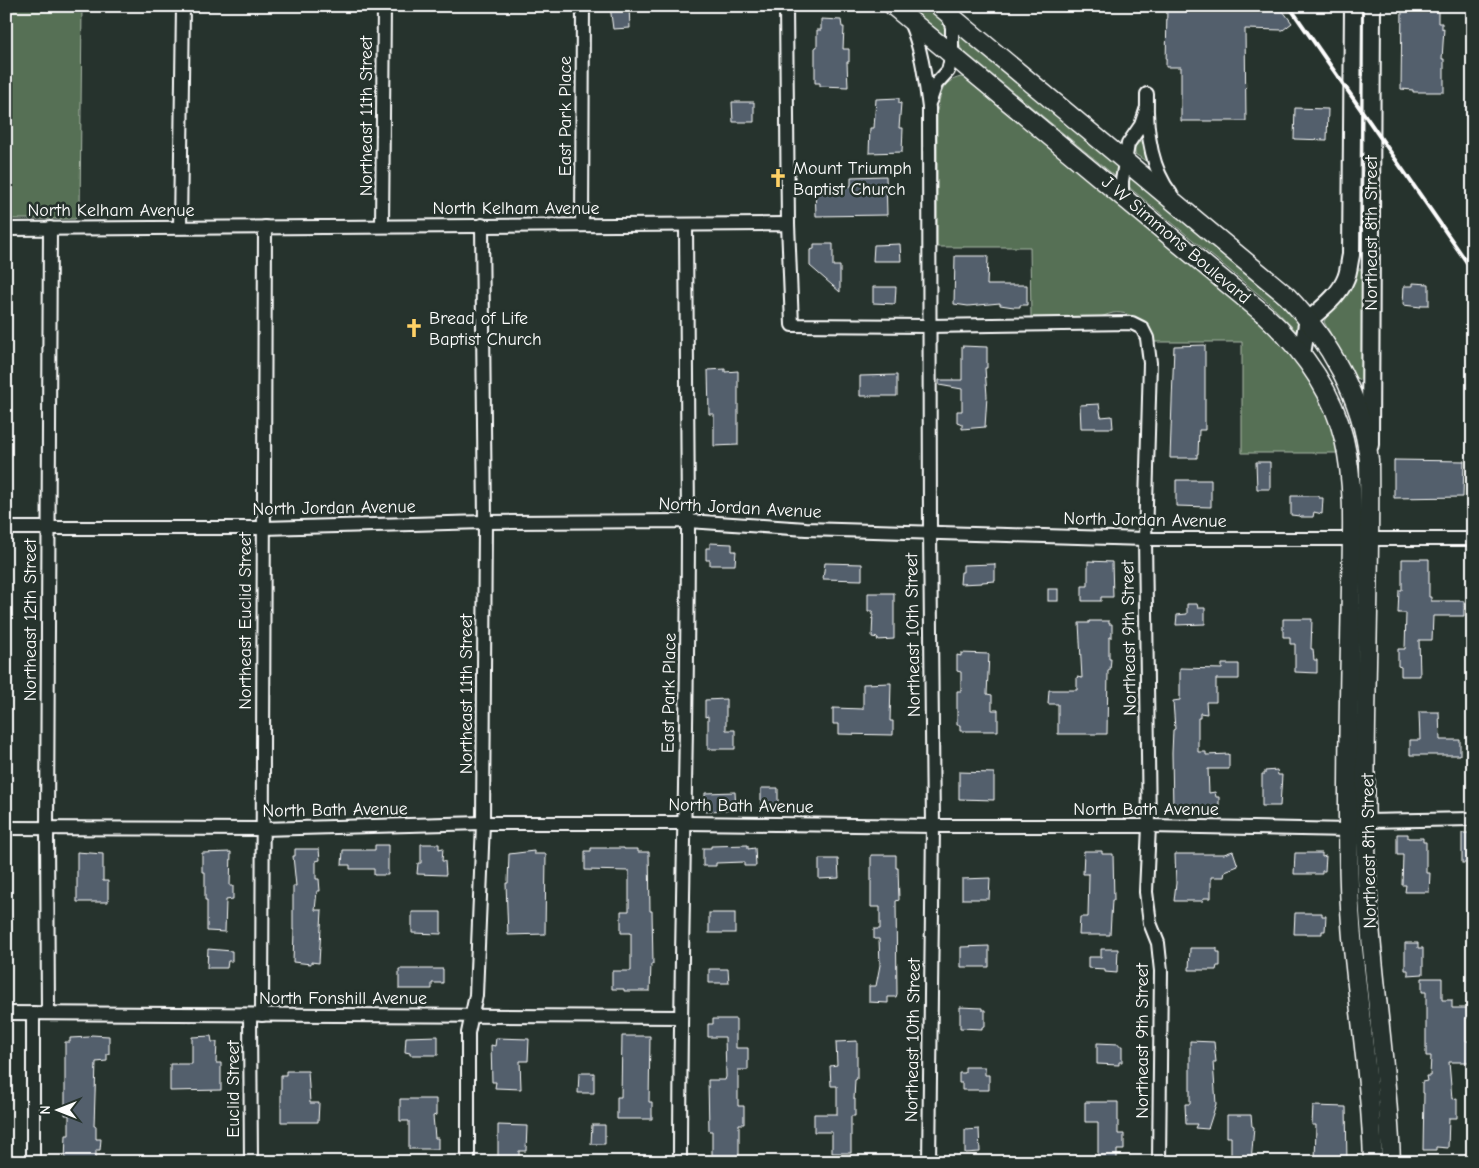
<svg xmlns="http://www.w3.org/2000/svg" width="1479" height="1168" viewBox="0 0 1479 1168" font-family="'Comic Neue',sans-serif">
	<rect width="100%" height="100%" fill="#26332d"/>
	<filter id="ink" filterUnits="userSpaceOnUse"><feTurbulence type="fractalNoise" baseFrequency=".02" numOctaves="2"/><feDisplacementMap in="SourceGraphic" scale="10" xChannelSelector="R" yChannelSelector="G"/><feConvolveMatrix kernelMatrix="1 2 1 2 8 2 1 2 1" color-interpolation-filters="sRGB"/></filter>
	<g filter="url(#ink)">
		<g fill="#577055" stroke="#abb8aa">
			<path d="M6 6H82L80 214 75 219H6Z"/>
			<path d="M908 6H928L947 22 945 36Z"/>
			<path d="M963 36 1119 167V173L1115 176 961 49 958 38Z"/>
			<path d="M961 77 969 79 1259 319C1268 328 1279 337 1287 346 1313 377 1329 414 1339 453H1242V342H1155C1148 325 1134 311 1113 313 1107 314 1101 318 1094 318 1076 321 1050 318 1031 318L1030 247H937V111C941 93 941 82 961 77Z"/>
			<path d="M1144 137 1150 164 1135 154V147Z"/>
			<path d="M1130 176 1286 302 1302 324V329L1296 331 1268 302 1130 188 1127 180Z"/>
			<path d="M1358 269H1364V376L1360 380 1356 378 1324 322C1327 314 1333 310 1338 304 1347 292 1353 282 1358 269Z"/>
		</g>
		<g fill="#525f6c" stroke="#fff">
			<path d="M610 6H629L630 28 613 29Z"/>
			<path d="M1167 6H1244L1245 11H1283L1292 23 1283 30 1245 29 1246 121H1181V67H1166Z"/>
			<path d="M1402 6H1438V23H1442V29L1444 28 1442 59H1444V92H1413V90L1401 89Z"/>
			<path d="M821 19 841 20 842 27H844L843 49H849V62H847L848 87 820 86V83H815V47H817V30H821Z"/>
			<path d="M899 98V103H901L899 128H903L902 152 869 153 870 128H874L876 99Z"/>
			<path d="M732 102H754V122H733Z"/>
			<path d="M1295 108 1328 109 1327 140 1294 139Z"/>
			<path d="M886 176 887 215 816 216 815 187 851 186V177Z"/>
			<path d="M814 244H833V266H840V292L810 266V250L814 249Z"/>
			<path d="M900 244 901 261H873L874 245Z"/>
			<path d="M955 256H988L987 285H1027V305H1020V307H1014L1000 305V303L968 306 954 304Z"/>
			<path d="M1413 283 1429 284V305H1421V307L1403 305 1404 286H1413Z"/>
			<path d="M873 287H896L895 304 873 303Z"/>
			<path d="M1205 345V430H1199L1198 454H1197V458H1170L1174 346Z"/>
			<path d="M962 346 987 347V368H985L987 396 985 427 962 429V424L957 422V411H962V389L939 385V380H962Z"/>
			<path d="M725 369V372L738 371V445L714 446V414H709L708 370Z"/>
			<path d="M897 375V396H860V376Z"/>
			<path d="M1099 404 1101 417 1112 416 1113 428H1081L1080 405Z"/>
			<path d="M1394 460 1464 461 1463 497 1394 498Z"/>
			<path d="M1256 462H1270V489H1257Z"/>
			<path d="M1176 480H1211V507L1176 506Z"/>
			<path d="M1291 496H1319V498H1323L1322 514 1314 512 1313 517H1301L1300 516 1291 515Z"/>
			<path d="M710 543 732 544V551H736L735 565H710V560H706V548H710Z"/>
			<path d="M1402 559H1429V597H1431V601H1464V616H1433L1432 640H1419L1420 676H1401V667L1398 666V649H1405L1406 613H1398L1399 590H1402Z"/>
			<path d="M1088 561 1112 562 1113 597H1101V601H1082V586H1088Z"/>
			<path d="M825 563 862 564V580L823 579Z"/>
			<path d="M995 564V581L982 582V583L960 584 961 572H963V565Z"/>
			<rect x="1048" y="589" width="10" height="12"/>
			<path d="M868 593H894V639L877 640 878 638 872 637 873 611H868Z"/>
			<path d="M1187 604H1197L1198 608H1205V624L1176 625 1177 615 1187 614Z"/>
			<path d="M1283 619H1312L1311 649H1313L1314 660H1317V673L1295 672V644H1290V637H1283Z"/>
			<path d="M1089 621H1109V624H1112V637H1109V659H1111L1110 670 1108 671 1107 734H1058V704H1048L1049 690H1077V677L1082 678 1079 623H1089Z"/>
			<path d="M961 653 989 654 987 694 992 695V710H998V731H960V725H957V691H961V672L957 671V655L961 656Z"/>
			<path d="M1222 664H1239V679H1216V702H1206L1207 714 1200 713V718H1198V752H1206V755L1229 754V769H1208L1209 793 1215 792 1216 797H1219V809L1173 810 1172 753 1173 730 1175 729 1173 701 1180 700V668L1222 669Z"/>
			<path d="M891 683 890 721H893V735L839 734V724H833V708L863 709V684Z"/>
			<path d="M726 699V730H735V749H708V716L705 717V700Z"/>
			<path d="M1419 712H1439L1440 740H1460V755H1410V740H1420Z"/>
			<path d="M1277 770 1278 775H1282L1280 806H1262V774H1265V771Z"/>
			<path d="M959 772 994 773V800L959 799Z"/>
			<path d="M761 788H778V804L761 805Z"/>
			<path d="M735 792 736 810 705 811V793Z"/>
			<rect x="1462" y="833" width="11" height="30"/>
			<path d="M1397 834H1408V838H1423V842H1426V873H1430L1429 892H1405L1406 885H1402L1403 855H1397Z"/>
			<path d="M421 844H439V849L443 848 442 861H445L446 875 417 874 418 863H421Z"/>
			<path d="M375 845H388V875H374V869H350V865H342L343 850H375Z"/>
			<path d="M748 845V849L755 848 756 866H744V862L716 863V866H703V848H711V846Z"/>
			<path d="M591 848H624V849H638V852H649L650 911H652L653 964H651L650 991H624V989H612V971H631V933H621V911H629V871L585 870V851H591Z"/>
			<path d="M295 849H319L320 860 316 861V879H319L320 891H317L315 910H322L319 963 311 962V964L293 962 294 930H293V886H296L293 856H295Z"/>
			<path d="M534 851V854H546L545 934 508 935 506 883H508L509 854Z"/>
			<path d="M1084 851H1102V854H1113L1114 900H1112L1110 935H1079L1080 917H1088L1089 874H1083Z"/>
			<path d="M1233 851 1238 866 1225 871 1224 877H1211V898H1204L1203 901H1174L1176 883 1175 854H1224Z"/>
			<path d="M77 852 103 854V881H108V902H77Z"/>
			<path d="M231 852 230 886H233V899L226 900 225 932 207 931V900H205V872H202V853Z"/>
			<path d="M1295 853H1322V857L1326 856 1325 871H1322V874H1294Z"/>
			<path d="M871 855H896V868H898L899 900 896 901 897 994 896 997H888V1003L869 1002V986H876L880 965 879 939H874V929H880V907H871Z"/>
			<path d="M819 859H838L839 878 819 879Z"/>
			<path d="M990 878 989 899H962V879Z"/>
			<path d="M412 912H441V934L412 933Z"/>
			<rect x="709" y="913" width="26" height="20"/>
			<path d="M1295 913H1322V916H1326L1325 931H1322V934H1294Z"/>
			<path d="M1405 943H1418V948H1423V974L1408 975V970H1405Z"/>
			<path d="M989 946V967H961V947Z"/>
			<path d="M1190 948H1217V952H1220V966H1217L1216 970H1189Z"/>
			<path d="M208 949 232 951V961H228L227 968H207Z"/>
			<path d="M1101 949H1118L1117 973 1105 972V969L1088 968V957H1101Z"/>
			<path d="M399 969H443V983H432V989H399Z"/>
			<path d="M709 969H728L729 983H709Z"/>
			<path d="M1422 978H1442V1000H1452V1008H1468V1018H1466V1041H1473V1062H1449L1452 1099 1457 1098V1118H1449L1448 1148 1436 1147V1150H1423L1424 1093H1422V1082L1427 1081 1426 1076H1430L1431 1056H1426V992H1422Z"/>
			<path d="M960 1007 982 1008V1010H985V1026L982 1027V1029L960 1028Z"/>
			<path d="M713 1019H736V1048H748V1070H738V1106H744V1124H739V1155H712V1131H709L708 1080H725L726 1077 725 1037H708V1024H713Z"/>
			<path d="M91 1035 109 1036V1054H107V1061L96 1062 94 1126H96V1139H101L100 1150H96V1162H65L66 1135H69V1115H65V1042H70V1038L89 1037Z"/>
			<path d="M211 1036 212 1042H217L216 1063H221V1090L170 1091V1064H192V1037Z"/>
			<path d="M438 1036V1055H410V1053L405 1052 406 1037Z"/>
			<path d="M622 1036H650L649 1102H652V1119H617V1097H621Z"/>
			<path d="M496 1038 529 1039 528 1061H520L521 1089 495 1088 496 1082H492L491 1045 495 1046Z"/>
			<path d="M857 1041V1079L855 1080 854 1099H855V1116H851V1153H832V1132H814V1114H837V1086H831L830 1066 837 1065 836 1042Z"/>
			<path d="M1190 1041 1214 1042 1216 1062H1213L1216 1104 1208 1129 1195 1128 1197 1124H1186L1185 1104H1190Z"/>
			<path d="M1097 1043 1119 1044V1046H1122V1062H1119V1065L1097 1064Z"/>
			<path d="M965 1067H985V1075H989V1090H962V1083H959V1073H965Z"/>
			<path d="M286 1071H308L310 1103H319L318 1122H281V1075H286Z"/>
			<path d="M579 1073H594V1093H578Z"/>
			<path d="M400 1099H436V1115L433 1116 435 1138H438V1149H409V1121H400Z"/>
			<path d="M1085 1102H1118V1134H1124V1150H1117V1162H1098V1122H1085Z"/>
			<path d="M1313 1106 1346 1107 1347 1162H1315L1316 1125H1312Z"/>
			<path d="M1227 1115H1251L1252 1126 1254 1127 1251 1162H1231V1137H1227Z"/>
			<path d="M498 1125 527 1126 526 1151H519V1162H498Z"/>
			<path d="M592 1125H605V1144H591Z"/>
			<path d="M979 1129 980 1152 965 1153V1130Z"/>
		</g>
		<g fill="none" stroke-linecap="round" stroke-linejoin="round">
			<g stroke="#fff" stroke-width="16">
				<g id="minor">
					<path d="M786 6 788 224"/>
					<path d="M910 22C922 50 925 78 929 108L930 533 933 826 929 1162"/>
					<path d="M1147 94C1146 127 1150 167 1171 194"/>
					<path d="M930 101 936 84 948 71 952 54V27L947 13"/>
					<path d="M1122 195V181L1128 144 1141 125 1146 110"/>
					<path d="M582 225 583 6"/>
					<path d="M382 226 384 6"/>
					<path d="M180 227 183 6"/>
					<path d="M6 229 788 224 792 325 929 326 1132 323 1142 328 1147 338 1150 363 1145 539 1149 826 1146 892 1150 923 1158 943 1161 971 1159 1162"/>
					<path d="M6 528H263L485 522 688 521 806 529 1145 539H1473"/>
					<path d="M6 828 262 829 483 823H685L933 826H1149L1349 830 1366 821 1473 819"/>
					<path d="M6 1013 680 1017"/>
					<path d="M33 1013V1162"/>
					<path d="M48 1013 47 829 50 228"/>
					<path d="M250 1015 251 1162"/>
					<path d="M262 1015 265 227"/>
					<path d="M468 1162V1033L476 995 483 823 485 522 482 225"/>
					<path d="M680 1162C680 948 688 735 688 522 688 423 687 324 686 225"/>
				</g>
			</g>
			<g stroke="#fff" stroke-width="20">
				<g id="tertiary">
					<path d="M1302 354 1307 324 1309 320C1322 308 1339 296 1346 278 1349 271 1349 263 1351 255L1353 6"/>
					<path d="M1370 445 1372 6"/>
				</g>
			</g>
			<g stroke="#fff" stroke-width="21">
				<g id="secondary">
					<path d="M893 6 1265 315C1302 349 1332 389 1344 439 1355 486 1352 536 1351 583 1350 655 1348 727 1348 798 1348 848 1348 898 1353 948 1360 1019 1371 1090 1373 1162"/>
					<path d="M939 6 1287 296C1330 341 1362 398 1369 460 1371 600 1362 740 1367 879 1371 974 1388 1067 1391 1162"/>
				</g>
			</g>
			<use href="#minor" stroke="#26332d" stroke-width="12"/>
			<use href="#tertiary" stroke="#26332d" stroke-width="16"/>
			<use href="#secondary" stroke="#26332d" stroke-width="18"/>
			<path stroke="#fff" stroke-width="4" d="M1289 6 1473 271"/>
		</g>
	</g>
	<defs>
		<g id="church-bare" transform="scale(1.5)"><path d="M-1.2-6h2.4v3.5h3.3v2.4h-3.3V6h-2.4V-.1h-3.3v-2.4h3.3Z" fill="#ffd166" stroke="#26332d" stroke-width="2.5" paint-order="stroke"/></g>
	</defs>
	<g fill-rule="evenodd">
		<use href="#church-bare" x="778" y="178"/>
		<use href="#church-bare" x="414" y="328"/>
	</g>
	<g text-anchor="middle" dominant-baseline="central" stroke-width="5" stroke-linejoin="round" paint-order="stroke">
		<g font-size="18" fill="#fff" stroke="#26332d">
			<text transform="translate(366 116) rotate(-90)">Northeast 11th Street</text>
			<text transform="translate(565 116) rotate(-90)">East Park Place</text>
			<text x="516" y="208">North Kelham Avenue</text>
			<text x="111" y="210">North Kelham Avenue</text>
			<text transform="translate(1371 233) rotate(-90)">Northeast 8th Street</text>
			<text transform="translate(1176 240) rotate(40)">J W Simmons Boulevard</text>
			<text transform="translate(334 508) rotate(-1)">North Jordan Avenue</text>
			<text transform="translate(740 508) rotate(3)">North Jordan Avenue</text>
			<text transform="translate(1145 520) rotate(1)">North Jordan Avenue</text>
			<text transform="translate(30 620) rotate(-90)">Northeast 12th Street</text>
			<text transform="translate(245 621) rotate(-90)">Northeast Euclid Street</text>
			<text transform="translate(913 635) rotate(-91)">Northeast 10th Street</text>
			<text transform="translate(1129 638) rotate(-91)">Northeast 9th Street</text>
			<text transform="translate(669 693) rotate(-89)">East Park Place</text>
			<text transform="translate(466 694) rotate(-90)">Northeast 11th Street</text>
			<text transform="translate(741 806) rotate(1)">North Bath Avenue</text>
			<text x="1146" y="809">North Bath Avenue</text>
			<text transform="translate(335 810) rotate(-1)">North Bath Avenue</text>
			<text transform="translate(1369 851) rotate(-91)">Northeast 8th Street</text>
			<text x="343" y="998">North Fonshill Avenue</text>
			<text transform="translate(913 1040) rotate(-89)">Northeast 10th Street</text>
			<text transform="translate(1142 1041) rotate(-90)">Northeast 9th Street</text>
			<text transform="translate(233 1089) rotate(-90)">Euclid Street</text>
		</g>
		<g font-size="18" fill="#fff" stroke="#26332d" text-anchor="start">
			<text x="793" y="168">Mount Triumph<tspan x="793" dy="21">Baptist Church</tspan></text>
			<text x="429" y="318">Bread of Life<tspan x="429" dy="21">Baptist Church</tspan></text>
		</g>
	</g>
	<rect width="1479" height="1168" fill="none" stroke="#26332d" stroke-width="25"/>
	<rect x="12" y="12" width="1454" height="1143" fill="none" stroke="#fff" stroke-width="2" filter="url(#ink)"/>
	<g transform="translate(58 1110) rotate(270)" stroke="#26332d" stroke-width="4" paint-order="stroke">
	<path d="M0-4L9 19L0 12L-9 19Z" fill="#ffffff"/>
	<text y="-8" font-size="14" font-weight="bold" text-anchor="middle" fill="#ffffff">N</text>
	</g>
</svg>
